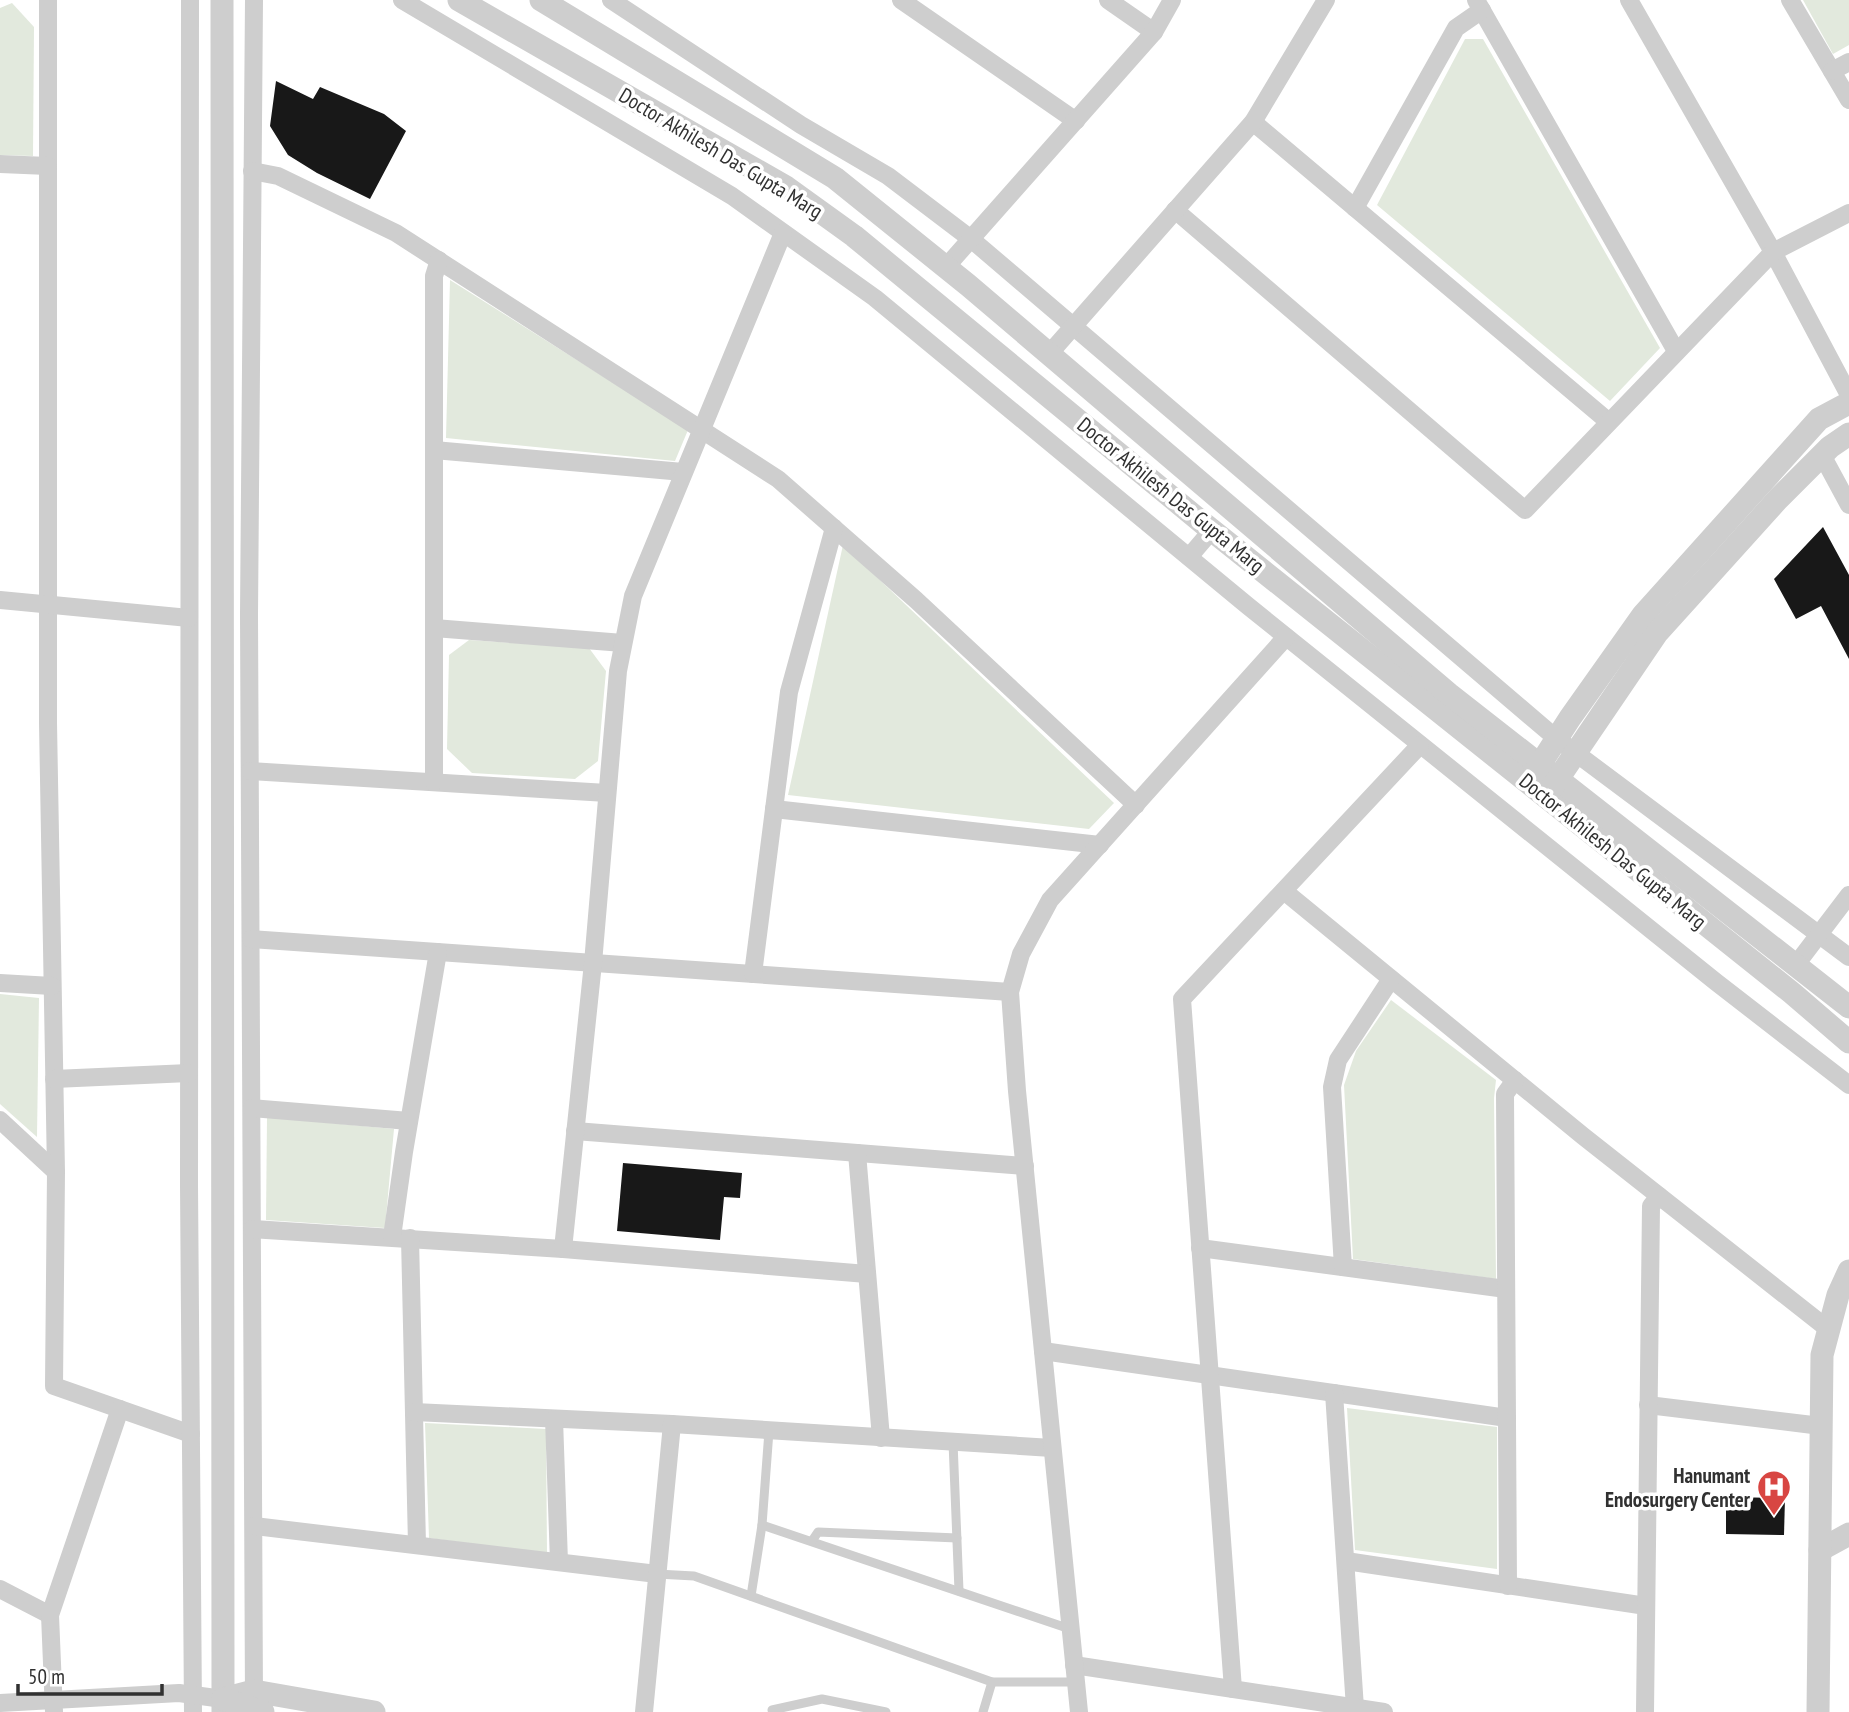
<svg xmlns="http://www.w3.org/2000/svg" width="1849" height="1712" viewBox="0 0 1849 1712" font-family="'PT Sans Narrow',sans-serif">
	<rect width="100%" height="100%" fill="#fff"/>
	<g fill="#e2e9dd">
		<path d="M1803 0H1849V45L1833 54Z"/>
		<path d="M12 3 34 27 33 156 0 155V8Z"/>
		<path d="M1465 39H1483L1660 348 1610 401 1377 205Z"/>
		<path d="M450 280 688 430 675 461 446 438Z"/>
		<path d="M843 545 1114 803 1089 829 788 795Z"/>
		<path d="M469 640 589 648 606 671 598 761 575 779 472 773 447 749 449 655Z"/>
		<path d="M0 994 39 998 37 1137 0 1104Z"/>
		<path d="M1391 1000 1496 1080 1494 1098 1496 1279 1353 1259 1344 1085 1356 1051Z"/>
		<path d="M267 1117 394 1129 385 1228 266 1220Z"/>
		<path d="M1347 1408 1497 1427V1569L1355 1550Z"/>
		<path d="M425 1423 546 1429 547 1554 429 1538Z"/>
	</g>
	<g fill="#181818">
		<path d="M276 81 313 99 320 87 384 114 406 131 370 199 317 173 288 155 270 126Z"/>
		<path d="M1823 527 1849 575V659L1821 606 1796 619 1774 579Z"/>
		<path d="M623 1163 742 1173 740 1198 724 1197 720 1240 617 1231Z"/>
		<path d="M1726 1497 1785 1498 1784 1535 1726 1534Z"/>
	</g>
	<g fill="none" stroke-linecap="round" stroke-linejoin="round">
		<g stroke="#cecece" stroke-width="9">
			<path d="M953 1442 959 1591"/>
			<path d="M762 1525 1070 1629"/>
			<path d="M812 1541 818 1532 957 1538"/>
			<path d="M657 1574 694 1576 992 1682H1076"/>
			<path d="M751 1596 762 1525 769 1431"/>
			<path d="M772 1710 822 1699 886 1712"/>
			<path d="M983 1712 992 1682"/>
		</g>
		<g stroke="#cecece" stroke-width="18">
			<path d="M48 0V723L56 1172 54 1386 191 1434"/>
			<path d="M190 0 189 1185 193 1712"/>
			<path d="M254 0 249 615 254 1701"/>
			<path d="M402 0 732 196 875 298 1248 606 1716 982 1849 1085"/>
			<path d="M611 0 801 125 888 176 971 239 1557 739 1849 957"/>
			<path d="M901 0 1076 121"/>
			<path d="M1108 0 1154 32"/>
			<path d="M1476 0 1676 351"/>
			<path d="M1629 0 1773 252 1849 395"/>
			<path d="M1790 0 1849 100"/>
			<path d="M1832 71 1849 62"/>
			<path d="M1253 122 1609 422"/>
			<path d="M0 164 48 166"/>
			<path d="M252 171 278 176 396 233 778 479 916 600 1136 805"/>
			<path d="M1355 208 1456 28 1482 10"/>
			<path d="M1175 210 1525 510 1773 252 1849 213"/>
			<path d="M946 267 1154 32 1172 0"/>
			<path d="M1049 354 1253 122 1326 0"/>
			<path d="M434 450 683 472"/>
			<path d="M1822 455 1849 505"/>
			<path d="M1189 557 1212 530"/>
			<path d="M0 600 189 618"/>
			<path d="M434 628 623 643"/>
			<path d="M250 771 607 793"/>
			<path d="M434 782V276L439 260"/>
			<path d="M774 809 1100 845"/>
			<path d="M1284 891 1583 1136 1828 1329"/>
			<path d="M251 939 1010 992"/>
			<path d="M1795 966 1849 895"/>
			<path d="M753 974 789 692 834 528"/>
			<path d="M0 983 52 986"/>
			<path d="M54 1079 189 1073"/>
			<path d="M252 1108 409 1121"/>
			<path d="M0 1120 56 1172"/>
			<path d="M575 1131 1025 1166"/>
			<path d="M857 1153 881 1438"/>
			<path d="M252 1229 563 1249 867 1274"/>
			<path d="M392 1237 404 1152 438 952"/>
			<path d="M410 1238 417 1545"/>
			<path d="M1200 1248 1506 1289"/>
			<path d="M563 1249 593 963 618 671 633 596 783 233"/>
			<path d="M1343 1267 1332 1087 1338 1060 1391 979"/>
			<path d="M1043 1351 1507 1418"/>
			<path d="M1334 1393 1355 1708"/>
			<path d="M1648 1405 1821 1426"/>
			<path d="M414 1412 672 1424 1052 1448"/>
			<path d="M554 1419 559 1562"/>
			<path d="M254 1526 657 1574"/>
			<path d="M1346 1561 1646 1606"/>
			<path d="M1508 1586 1505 1094 1515 1080"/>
			<path d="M0 1589 50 1615"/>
			<path d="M1074 1665 1384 1712"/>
			<path d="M1233 1689 1182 999 1420 745"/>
			<path d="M0 1703 179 1693 223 1699"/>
			<path d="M54 1712 50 1615 120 1409"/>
			<path d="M644 1712 672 1424"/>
			<path d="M1079 1712 1017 1091 1010 992 1021 954 1050 900 1286 637"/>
			<path d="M1645 1712 1651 1206 1659 1196"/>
		</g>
		<g stroke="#cecece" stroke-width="23">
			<path d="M222 0 223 1712"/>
			<path d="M459 0 786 187 854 236 1204 524 1792 993 1849 1042"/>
			<path d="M541 0 835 178 968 285 1449 694 1849 1007"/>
			<path d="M1532 777 1570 718 1643 615 1819 419 1849 403"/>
			<path d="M1549 792 1657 633 1778 499 1830 447 1849 434"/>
			<path d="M1820 1550 1849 1534"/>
			<path d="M223 1699 254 1691 374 1712"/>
			<path d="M223 1699 263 1712"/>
			<path d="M1818 1712 1822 1355 1838 1295 1849 1271"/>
		</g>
	</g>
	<defs>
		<g id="hospital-pin" transform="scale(1.75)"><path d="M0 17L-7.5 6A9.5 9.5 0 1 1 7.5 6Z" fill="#d84642" stroke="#fff"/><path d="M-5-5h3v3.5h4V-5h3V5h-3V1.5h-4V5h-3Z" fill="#fff"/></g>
	</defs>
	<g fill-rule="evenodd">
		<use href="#hospital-pin" x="1774" y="1487"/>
	</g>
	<g text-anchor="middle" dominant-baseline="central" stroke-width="7" stroke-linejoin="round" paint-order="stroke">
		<g font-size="21" fill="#313131" stroke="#fff">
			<text transform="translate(721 153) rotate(31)">Doctor Akhilesh Das Gupta Marg</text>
			<text transform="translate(1171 495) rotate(39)">Doctor Akhilesh Das Gupta Marg</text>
			<text transform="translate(1613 851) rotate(39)">Doctor Akhilesh Das Gupta Marg</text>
		</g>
		<g font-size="21" font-weight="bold" fill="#313131" stroke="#fff" text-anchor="end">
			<text x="1750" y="1475">Hanumant<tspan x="1750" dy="24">Endosurgery Center</tspan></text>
		</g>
	</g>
	<path d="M18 1684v10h144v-10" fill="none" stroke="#313131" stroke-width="3.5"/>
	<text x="28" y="1684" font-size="21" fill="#313131" stroke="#ffffff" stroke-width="5" paint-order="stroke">50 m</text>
</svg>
